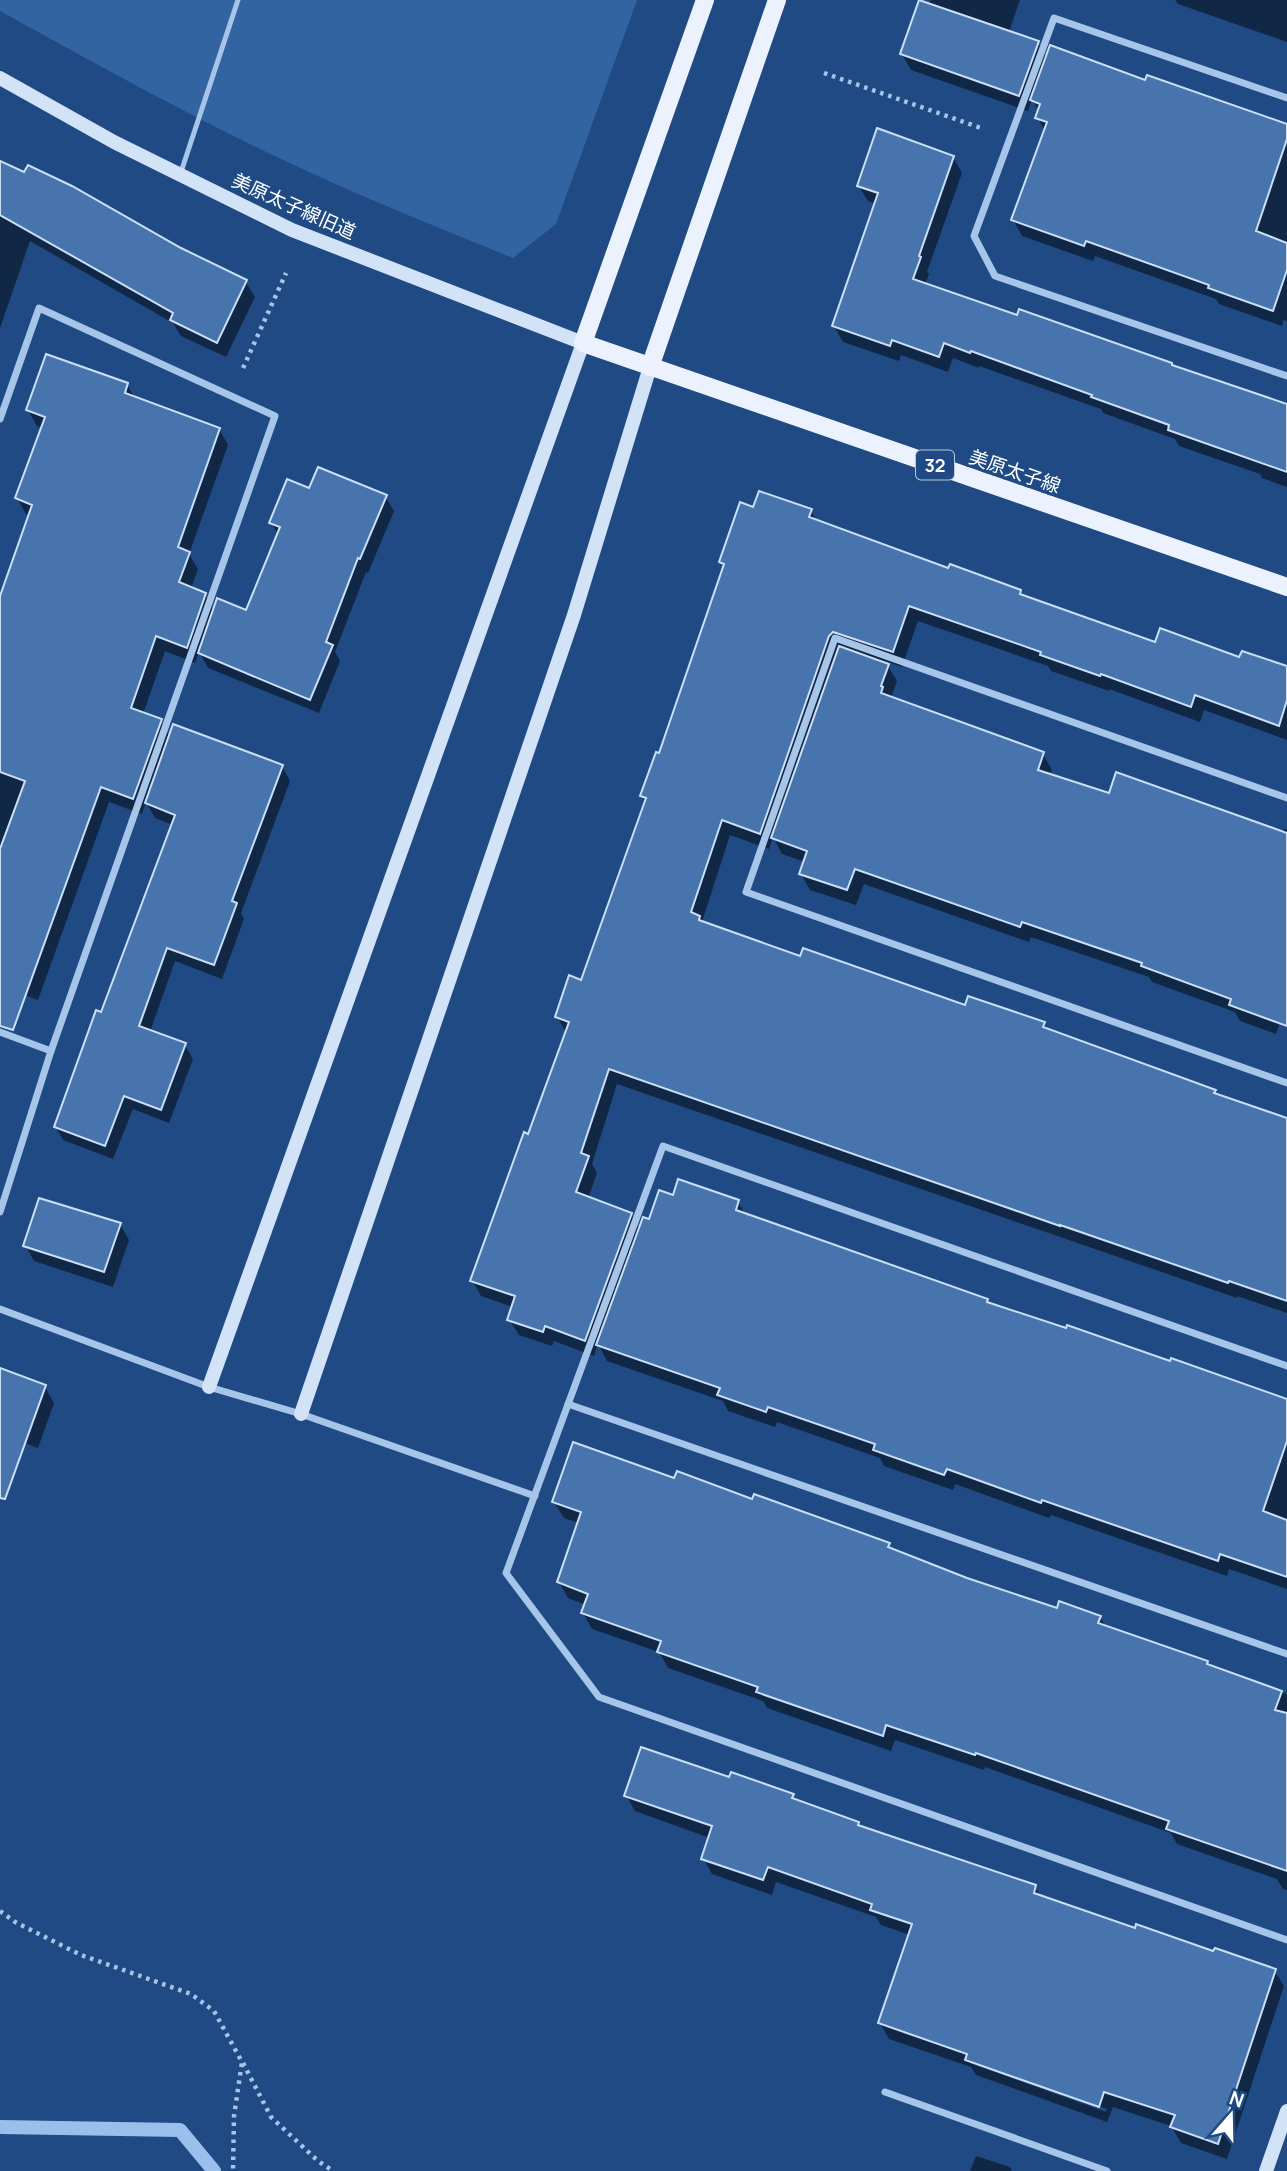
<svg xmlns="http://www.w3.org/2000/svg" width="1287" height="2171" viewBox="0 0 1287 2171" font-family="Manrope,'Noto Sans JP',sans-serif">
	<rect width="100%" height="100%" fill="#1f4a84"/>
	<path fill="#3364a2" d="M0 0H637L556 224 513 258C452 233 391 209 331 182 218 132 109 71 0 11Z"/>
	<g fill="#0007" fill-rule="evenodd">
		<path d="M931 0H1020L1009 32 1038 43 1047 59 1146 82 1287 125V321L1283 320 1282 326 1219 304 1216 299 1095 256 1093 261 1022 236 1013 220 1045 131 1037 117 1039 112 1032 99 1028 111 911 70 902 54Z"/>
		<path d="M1175 0H1287V42L1178 4Z"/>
		<path d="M953 157 962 173 927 272 929 274 925 285 1274 402 1275 399 1287 403V487L1262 478 1260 474 1179 446 1175 439 1103 413 1101 409 979 366V368L953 358 948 372 901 355 899 361 843 342 834 326 876 204 868 201 858 185Z"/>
		<path d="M0 163 245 281 255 297 226 357 181 336 173 323 30 241 0 328Z"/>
		<path d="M127 384 135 399 219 429 228 445 189 554 198 569 191 589 205 595 214 611 247 612 279 536 271 523 310 491 385 496 394 511 368 573 366 572 335 652 340 661 319 713 208 668 199 652 195 663 165 651 143 714 160 721 170 737 282 766 290 781 241 913 244 919 222 979 175 961 150 1032 185 1045 193 1059 169 1123 133 1109 113 1159 63 1140 55 1126 102 1014 173 825 155 818 146 802 142 814 109 802 38 1000 0 986V601L30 516 26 514 17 498 43 428 37 426 28 410Z"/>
		<path d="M755 509 811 511 817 522 949 570 1020 591 1024 598 1156 644 1287 668V740L1204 710 1200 722 1109 689V691L1051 671 1048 666 918 621 902 667 885 661 897 681 891 698 1043 754 1052 770 1050 776 1110 795 1282 833 1284 829 1287 830V1024L1280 1022 1276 1034 1240 1021 1235 1012 1152 982 1149 977 1031 937 1029 942 864 884 856 905 810 890 801 874 805 862 782 854 773 837 769 849 730 835 702 922 801 959 966 1007 1044 1023 1048 1031 1214 1092 1217 1096 1287 1120V1313L1237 1296V1298L617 1084 592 1164 597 1173 588 1199 631 1214 640 1231 674 1197 738 1202 746 1216 987 1300 990 1305 1287 1401V1589L1229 1569 1227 1576 1051 1515 1049 1518 955 1484 953 1490 884 1466 880 1458 777 1422 775 1427 728 1411 723 1401 607 1361 598 1344 594 1356 554 1341 552 1346 519 1335 509 1319 513 1307 481 1296 472 1280 529 1136 566 1033 557 1016 582 982 646 803 641 795 661 755 724 569 721 562Z"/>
		<path d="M120 1224 129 1240 113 1287 34 1261 25 1245Z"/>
		<path d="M0 1370 45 1387 54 1403 38 1448 0 1434Z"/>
		<path d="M676 1480 753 1501 888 1544 892 1551 1058 1611 1100 1617 1106 1627 1207 1663 1210 1667 1287 1694V1890L1283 1889 1277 1879 1177 1844 1171 1833 985 1767 984 1770 895 1740 891 1751 767 1708 763 1701 668 1668 659 1652 592 1629 583 1613 586 1605 568 1598 559 1582 579 1523 564 1518 554 1502Z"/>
		<path d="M730 1780 793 1795 796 1802 858 1823 861 1827 1035 1887 1041 1897 1136 1930 1274 1970 1284 1986 1227 2159 1181 2143 1171 2126 1113 2107 1107 2122 976 2075 971 2067 889 2039 880 2023 910 1935 881 1925 876 1917 776 1882 772 1895 712 1874 703 1858 710 1838 635 1811 626 1795ZM970 2060 1107 2109 1106 2112 970 2063Z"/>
		<path d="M976 2156 1010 2167 1012 2171H970Z"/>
	</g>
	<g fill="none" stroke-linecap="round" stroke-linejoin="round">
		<path stroke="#9bbfeb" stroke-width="14" d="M0 2127 180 2130 214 2171"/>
	</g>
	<g fill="#4874ad" stroke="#cbdff7" stroke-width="2">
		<path d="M919 0 1039 41 1019 96 900 54Z"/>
		<path d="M1050 45 1145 80 1147 75 1287 124V139L1256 231 1287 243V270L1273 311 1208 288 1209 285 1086 241 1084 246 1011 220 1047 122 1035 118 1040 104 1030 100Z"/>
		<path d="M877 128 954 156 919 256 921 257 913 279 1017 315 1019 309 1172 363V365L1287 404V472L1168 430 1169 425 1091 397 1092 395 971 351 970 353 944 343 939 357 892 340 890 346 832 326 878 193 857 186Z"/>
		<path d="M0 161 24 172 28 165 72 186 181 248 247 280 217 343 170 320 173 313 0 215Z"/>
		<path d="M46 354 128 383 125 393 220 428 178 547 190 552 179 582 206 593 187 648 156 636 131 708 162 719 133 799 101 787 13 1030 0 1026V849L25 781 0 772V596L32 505 15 498 45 417 26 410Z"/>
		<path d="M318 467 387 495 360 559 358 558 326 642 333 645 310 700 198 653 217 598 246 610 280 527 269 523 287 479 309 488Z"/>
		<path d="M759 491 812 509 809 517 948 568 950 564 1021 590 1020 594 1155 642 1160 628 1239 657 1242 651 1287 666V700L1279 726 1195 695 1191 707 1101 674 1100 676 1040 655 1041 652 909 606 893 652 833 632 829 636 760 834 722 820 691 912 700 916 699 920 800 956 803 948 965 1005 968 996 1045 1022 1043 1027 1216 1090 1214 1093 1287 1118V1301L1229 1281 1228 1283 1060 1225V1226L609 1069 581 1153 589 1156 576 1192 632 1213 585 1341 545 1326 543 1332 507 1320 515 1296 470 1281 524 1132 528 1134 569 1022 555 1017 569 975 581 980 646 798 640 796 656 752 659 753 724 564 719 562 740 502 753 507Z"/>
		<path d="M839 646 889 664 881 686 883 687 881 693 1044 752 1038 770 1109 793 1116 772 1287 833V1026L1229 1005 1231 999 1141 966 1142 963 1022 922 1020 927 855 869 847 890 799 874 807 851 771 838Z"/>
		<path d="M173 724 283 765 232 901 237 903 214 965 167 948 139 1026 186 1043 161 1110 124 1096 105 1146 54 1127 96 1010 101 1012 175 815 145 803Z"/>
		<path d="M678 1179 739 1200 736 1210 988 1299 987 1302 1066 1328 1067 1325 1170 1361 1171 1358 1287 1399V1441L1263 1511 1287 1520V1577L1220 1554 1218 1561 1042 1500 1041 1503 947 1469 944 1475 873 1450 875 1444 768 1407 766 1412 717 1395 720 1388 596 1345 643 1217 649 1219 659 1190 673 1195Z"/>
		<path d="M39 1198 121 1223 104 1272 23 1246Z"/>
		<path d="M0 1368 46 1385 5 1499 0 1498Z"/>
		<path d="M573 1442 674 1478 677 1471 752 1499 754 1494 890 1543 888 1547 967 1578 1057 1608 1059 1601 1101 1616 1098 1623 1208 1661 1207 1664 1282 1691 1275 1710 1287 1713V1871L1166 1829 1169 1821 976 1753 975 1755 886 1725 883 1736 756 1692 758 1687 657 1652 661 1641 581 1613 588 1594 557 1582 581 1512 552 1502Z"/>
		<path d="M641 1747 729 1777 731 1772 794 1794 792 1798 859 1822 858 1825 1036 1885 1034 1893 1135 1928 1136 1924 1213 1951 1215 1948 1276 1969 1218 2144 1170 2127 1175 2115 1104 2092 1099 2107 965 2060 967 2054 878 2023 912 1924 870 1910 872 1904 768 1867 763 1880 701 1859 712 1826 624 1796Z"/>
	</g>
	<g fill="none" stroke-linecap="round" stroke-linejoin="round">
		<g stroke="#a7c4e9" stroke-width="4.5" stroke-dasharray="3.5 5" stroke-linecap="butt">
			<path d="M824 73 981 128"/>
			<path d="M243 368 286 273"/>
			<path d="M0 1911 15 1922 81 1955 191 1994 214 2011 242 2062 234 2116 233 2171"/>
			<path d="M243 2063 271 2117 318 2161 333 2171"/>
		</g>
		<path stroke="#a7c4e9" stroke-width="5" d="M181 172 238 0"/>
		<g stroke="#a7c4e9" stroke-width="7">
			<path d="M1287 98 1054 18 974 236 995 276 1287 376"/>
			<path d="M0 419 39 308 275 416 51 1051 0 1212"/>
			<path d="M1287 798 835 638 746 892 1287 1083"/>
			<path d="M0 1032 51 1051"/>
			<path d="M0 1309 209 1387 301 1414 535 1496"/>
			<path d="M1287 1366 663 1146 506 1573 599 1697 1287 1940"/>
			<path d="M568 1404 1287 1654"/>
			<path d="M885 2092 1107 2171"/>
		</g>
		<g stroke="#d2e2f7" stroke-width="14">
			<path d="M0 78 114 142 292 230 583 343 209 1387"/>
			<path d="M301 1414 574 615 650 367"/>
			<path d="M1266 2171 1287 2111"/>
		</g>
		<g stroke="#ebf2fe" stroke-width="18">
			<path d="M705 0 583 343 1287 587"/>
			<path d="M650 367 777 0"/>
		</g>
	</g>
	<g text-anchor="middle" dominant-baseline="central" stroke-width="6" stroke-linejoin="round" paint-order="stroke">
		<rect fill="#1f4a84" stroke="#bcc9da" stroke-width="2" x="916" y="450.5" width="38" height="29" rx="5"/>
		<g font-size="18" font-weight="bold" fill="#fff">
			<text x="935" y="465">32</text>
		</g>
		<g font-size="19" fill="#fff" stroke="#1f4a84">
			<text transform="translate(294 206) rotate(24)">美原太子線旧道</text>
			<text transform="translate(1015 471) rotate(19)">美原太子線</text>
		</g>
	</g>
	<g transform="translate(1231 2115) rotate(20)" stroke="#1f4a84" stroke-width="5" paint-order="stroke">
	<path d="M0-5L12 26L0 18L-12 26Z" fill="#ffffff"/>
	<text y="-10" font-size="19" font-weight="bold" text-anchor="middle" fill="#ffffff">N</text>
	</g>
</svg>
